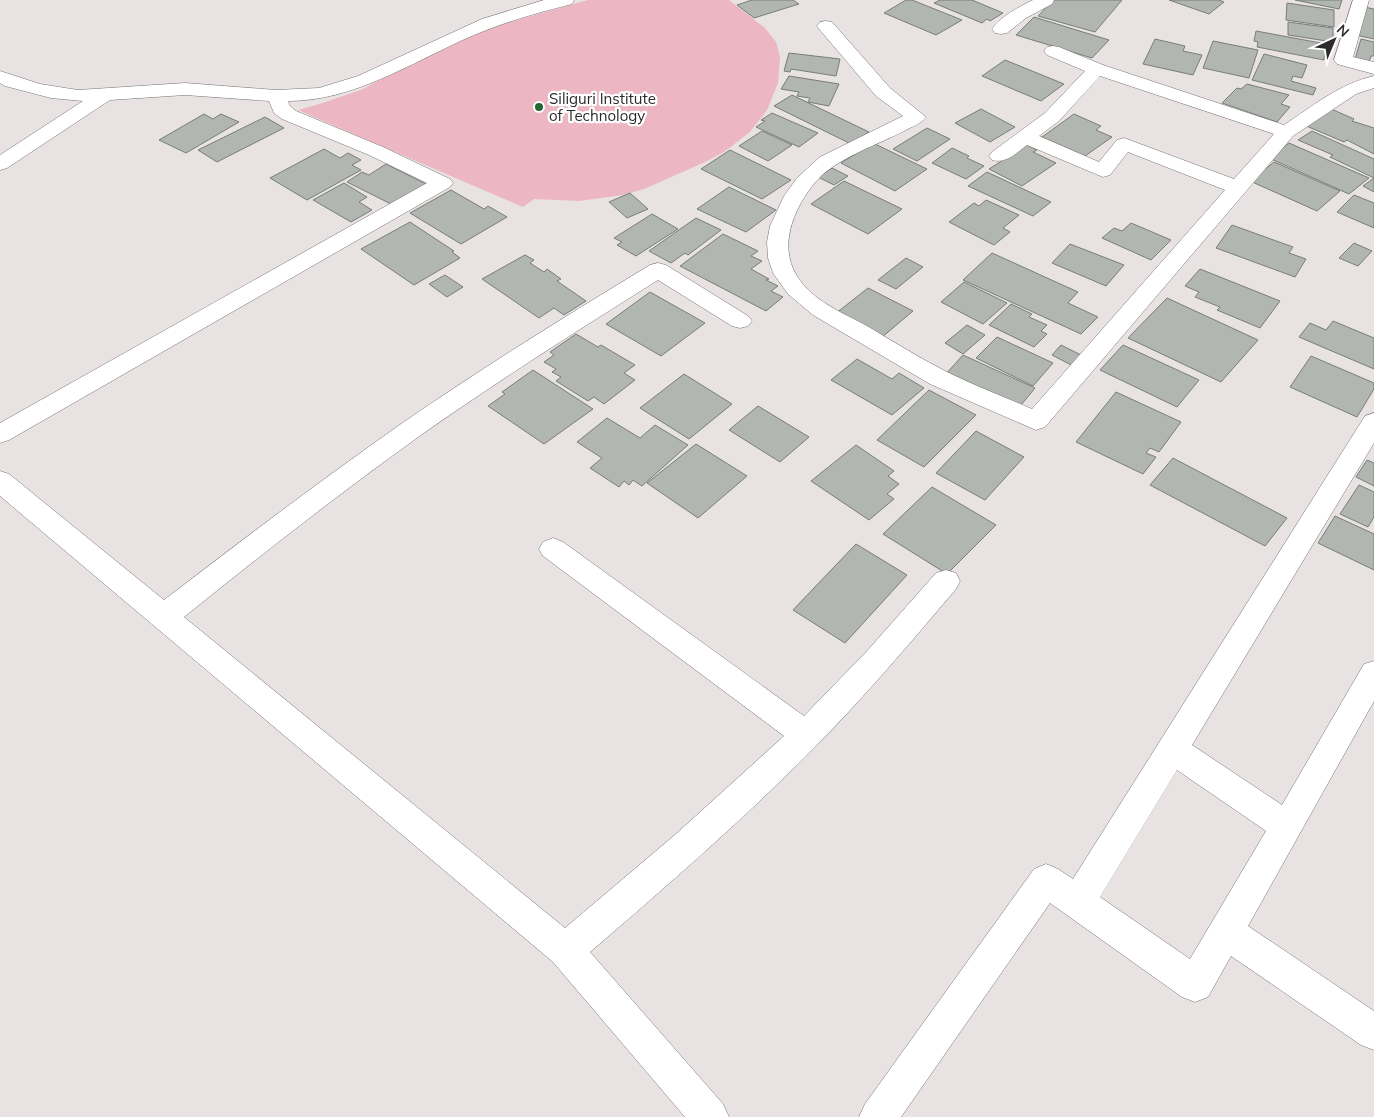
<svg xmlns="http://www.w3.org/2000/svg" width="1374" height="1117" viewBox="0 0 1374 1117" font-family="Mulish,sans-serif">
	<rect width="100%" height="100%" fill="#e9e2e3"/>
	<path fill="#ecb7c3" d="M588 0H729L765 28 776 42 780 57 778 83 767 110 750 132 724 152 703 163 644 189 623 195 579 201 534 199 523 207 298 110 323 103 363 89 441 47 499 25Z"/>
	<g fill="#b1b6b1" stroke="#787d79">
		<path d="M752 0H793L799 4 754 18 737 5Z"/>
		<path d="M906 0H912L962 20 936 35 884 13Z"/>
		<path d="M940 0H972L1003 13 990 21 987 19 982 23 934 3Z"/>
		<path d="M1053 0H1122L1095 32 1038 16Z"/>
		<path d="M1169 0H1219L1224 2 1209 14Z"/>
		<path d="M1295 0H1342L1339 9Z"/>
		<path d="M1287 3 1334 10V27L1286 20Z"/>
		<path d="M1364 7 1374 9V39L1356 35Z"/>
		<path d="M1034 17 1109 40 1092 58 1016 35Z"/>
		<path d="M1288 22 1333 28V42L1288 35Z"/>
		<path d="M1256 31 1326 44 1324 60 1257 47 1258 42 1254 41Z"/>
		<path d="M1155 39 1185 46 1183 51 1202 55 1193 75 1143 64Z"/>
		<path d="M1361 39 1374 42V56H1371L1369 62 1355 59Z"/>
		<path d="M1213 41 1258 50 1249 78 1203 68Z"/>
		<path d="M789 53 840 59 836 76 791 69 790 72 784 71Z"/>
		<path d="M1264 54 1307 65 1302 78 1293 76 1291 81 1316 88 1313 95 1252 80Z"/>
		<path d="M1005 60 1064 84 1041 101 982 76Z"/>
		<path d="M789 76 839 84 829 106 808 102 810 98 797 96 799 92 781 89Z"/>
		<path d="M1247 84 1289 95 1281 104 1290 107 1277 122 1222 103 1237 88 1241 89Z"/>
		<path d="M792 95 869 132 851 144 774 106Z"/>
		<path d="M1329 108 1354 119 1352 121 1374 128V154L1347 140 1344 142 1304 125Z"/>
		<path d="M981 109 1015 127 990 142 955 123Z"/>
		<path d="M772 113 818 133 799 147 756 127 765 121 761 120Z"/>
		<path d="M204 114 213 119 221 114 239 122 186 153 159 140Z"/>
		<path d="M1074 114 1101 126 1096 130 1112 137 1085 156 1042 137Z"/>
		<path d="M265 117 284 128 217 162 198 150Z"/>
		<path d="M927 128 950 139 917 161 893 149Z"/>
		<path d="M762 131 792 145 768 161 739 146Z"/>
		<path d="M1312 131 1374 159V178L1330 157 1333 155 1298 140Z"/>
		<path d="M873 143 927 169 895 191 841 163Z"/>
		<path d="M1289 143 1369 178 1349 194 1269 158Z"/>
		<path d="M1027 145 1037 150 1033 152 1056 163 1022 186 989 169Z"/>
		<path d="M952 148 969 156 967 158 984 166 966 179 932 163Z"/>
		<path d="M324 149 340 158 348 153 361 160 352 165 361 170 307 200 270 178Z"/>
		<path d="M730 150 791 180 762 199 701 169Z"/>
		<path d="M1274 162 1340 191 1317 211 1250 181Z"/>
		<path d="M386 164 426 184 393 205 347 182 362 172 369 175Z"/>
		<path d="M832 168 848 176 834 185 818 177Z"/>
		<path d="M987 172 1051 202 1033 216 968 186Z"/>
		<path d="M1374 178V192L1363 186Z"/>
		<path d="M844 181 902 209 868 234 811 204Z"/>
		<path d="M344 183 367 197 359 202 372 210 351 222 313 200Z"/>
		<path d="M729 187 776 210 746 232 697 209Z"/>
		<path d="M451 190 484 209 488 206 507 217 461 244 410 213Z"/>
		<path d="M630 193 648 209 627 218 609 202Z"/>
		<path d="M1354 195 1374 203V228L1337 212Z"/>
		<path d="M986 200 1019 215 1003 228 1010 232 994 245 949 222 974 203 979 206Z"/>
		<path d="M652 214 678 229 636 256 617 245 622 242 614 238Z"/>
		<path d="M696 218 721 230 688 255 685 253 671 263 649 251Z"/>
		<path d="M410 222 454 251 452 252 460 258 414 285 361 249Z"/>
		<path d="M1131 223 1171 240 1151 260 1102 238 1114 228 1122 231Z"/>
		<path d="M1232 225 1293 247 1289 253 1306 259 1295 277 1216 248Z"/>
		<path d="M723 234 758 251 751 256 762 261 751 269 769 279 766 280 778 286 771 291 783 297 766 311 680 266Z"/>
		<path d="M1354 243 1372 251 1358 266 1339 258Z"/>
		<path d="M1070 244 1124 265 1106 286 1052 263Z"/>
		<path d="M992 253 1078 292 1068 303 1098 317 1081 334 963 280Z"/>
		<path d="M525 255 534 260 530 263 544 272 547 269 561 279 557 281 586 301 564 315 554 308 539 318 482 279Z"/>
		<path d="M906 258 923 267 896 289 878 280Z"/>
		<path d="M1200 269 1280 301 1260 328 1217 310 1220 307 1195 297 1199 292 1185 286Z"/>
		<path d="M445 275 463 287 447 297 429 284Z"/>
		<path d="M964 282 1007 303 983 324 941 302Z"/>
		<path d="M868 288 913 311 881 338 835 314Z"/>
		<path d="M650 292 705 323 661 356 606 324Z"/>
		<path d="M1167 298 1258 340 1221 382 1128 338Z"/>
		<path d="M1011 304 1032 314 1029 317 1047 325 1041 331 1047 334 1034 347 989 325Z"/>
		<path d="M1333 321 1374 338V369L1299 337 1310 323 1326 330Z"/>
		<path d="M967 325 985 335 963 354 945 343Z"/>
		<path d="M576 334 598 347 601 345 635 365 624 373 635 380 604 404 594 397 588 401 556 381 561 377 552 372 556 369 544 362 554 355 550 352Z"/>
		<path d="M997 337 1053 363 1033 386 976 358Z"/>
		<path d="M1061 345 1085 357 1075 367 1052 355Z"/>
		<path d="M1123 345 1199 380 1177 407 1100 370Z"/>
		<path d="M963 355 1035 388 1017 410 944 376Z"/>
		<path d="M1311 356 1374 383V389L1357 417 1290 387Z"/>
		<path d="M857 359 892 379 899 373 924 388 892 415 831 380Z"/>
		<path d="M533 370 593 409 544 444 488 406 505 394 502 392Z"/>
		<path d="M684 374 732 404 689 439 640 408Z"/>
		<path d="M929 390 976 415 924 467 877 440Z"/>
		<path d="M1116 392 1181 422 1159 452 1150 448 1146 453 1156 457 1143 474 1076 442Z"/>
		<path d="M758 406 809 437 780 462 729 430Z"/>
		<path d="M607 418 640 438 655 425 688 445 642 486 633 480 629 485 624 481 619 487 590 468 602 458 577 442Z"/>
		<path d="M976 431 1024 457 985 500 936 473Z"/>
		<path d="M696 444 747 476 698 518 647 483Z"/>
		<path d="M856 445 894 471 888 476 899 484 887 494 894 499 869 520 811 481Z"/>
		<path d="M1173 458 1287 518 1265 546 1150 485Z"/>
		<path d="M1367 460 1374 463V486L1356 477Z"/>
		<path d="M1359 485 1374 492V517L1368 527 1340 514Z"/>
		<path d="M932 487 996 525 947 574 883 534Z"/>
		<path d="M1335 516 1374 534V570L1318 543Z"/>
		<path d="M856 544 907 575 845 643 793 610Z"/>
	</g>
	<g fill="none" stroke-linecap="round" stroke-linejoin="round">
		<g stroke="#787273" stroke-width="1">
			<g id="street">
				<path d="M544 0H574L572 4C536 13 501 23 467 38 409 64 353 101 288 101L290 106 296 111 383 147 450 179 453 183 450 187 9 440 0 443V423L427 183 369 155 282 119 274 113 269 101 185 95 110 100 7 168 0 170V155L83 101 51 98 5 86 0 83V71L40 84 78 90 185 83 276 90 319 88 358 76 482 19Z"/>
				<path d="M1033 0H1054L1052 4 1026 18 1007 33 1001 34 995 33 992 29C1001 16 1019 7 1033 0Z"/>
				<path d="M1353 0H1369L1353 57 1374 62V74L1337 64 1334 60Z"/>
				<path d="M826 21 832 22 890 88 926 117C921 124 911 127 904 131 879 144 841 157 821 176 797 201 776 243 797 276 811 300 843 313 867 326 894 342 921 359 949 373 976 386 1004 397 1032 409L1225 190 1128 152 1110 175 1103 177 1027 145C1016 153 1006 164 992 160L989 156 992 152 1045 113 1085 71 1047 55 1044 51 1047 47 1053 46 1059 47 1103 65 1284 125C1313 106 1339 84 1374 76V88L1356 94 1293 136 1045 427 1036 430 930 384 813 315 788 294 773 273 768 258 767 242 770 226 784 196 797 178 820 157 903 116 876 96 820 30 817 26 820 22ZM1100 76 1274 134 1234 179 1124 138 1117 140 1099 162 1039 136 1059 121Z"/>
				<path d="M658 263 666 265 748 316 752 321 748 326 740 328 732 326 658 280C578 330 498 381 421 435 340 493 261 555 184 617L565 928 676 834 784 736 543 556 539 549 543 542 553 538 563 542 804 716 867 651 936 573 946 570 956 573 960 581 956 589C911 642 866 695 817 745 745 818 668 885 590 952L723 1104 729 1117H685L553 962 0 496V471L9 474 164 600C242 540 320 481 401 424 482 368 566 316 650 265Z"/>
				<path d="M1374 413V443L1192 745 1282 805 1364 664 1374 661V701L1248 926 1374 1011V1050L1361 1045 1231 956 1208 997 1195 1002 1182 997 1050 903 901 1117H859L865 1104 1034 869 1046 864 1058 869 1073 879 1365 416ZM1177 770 1266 831 1190 959 1100 897Z"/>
			</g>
		</g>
		<use href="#street" fill="#fff" fill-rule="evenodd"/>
	</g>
	<circle fill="#226733" stroke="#fff" stroke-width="2" cx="539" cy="107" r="5"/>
	<g text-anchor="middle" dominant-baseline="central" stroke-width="4.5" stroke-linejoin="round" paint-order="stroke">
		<g font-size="15" fill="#2d2a2b" stroke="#fff" text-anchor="start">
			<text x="549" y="98">Siliguri Institute<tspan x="549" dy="17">of Technology</tspan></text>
		</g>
	</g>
	<g transform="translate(1334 40) rotate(44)" stroke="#ffffff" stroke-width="4" paint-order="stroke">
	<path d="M0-4L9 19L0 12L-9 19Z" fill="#2d2a2b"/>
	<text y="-8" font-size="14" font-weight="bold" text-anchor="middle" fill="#2d2a2b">N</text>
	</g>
</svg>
